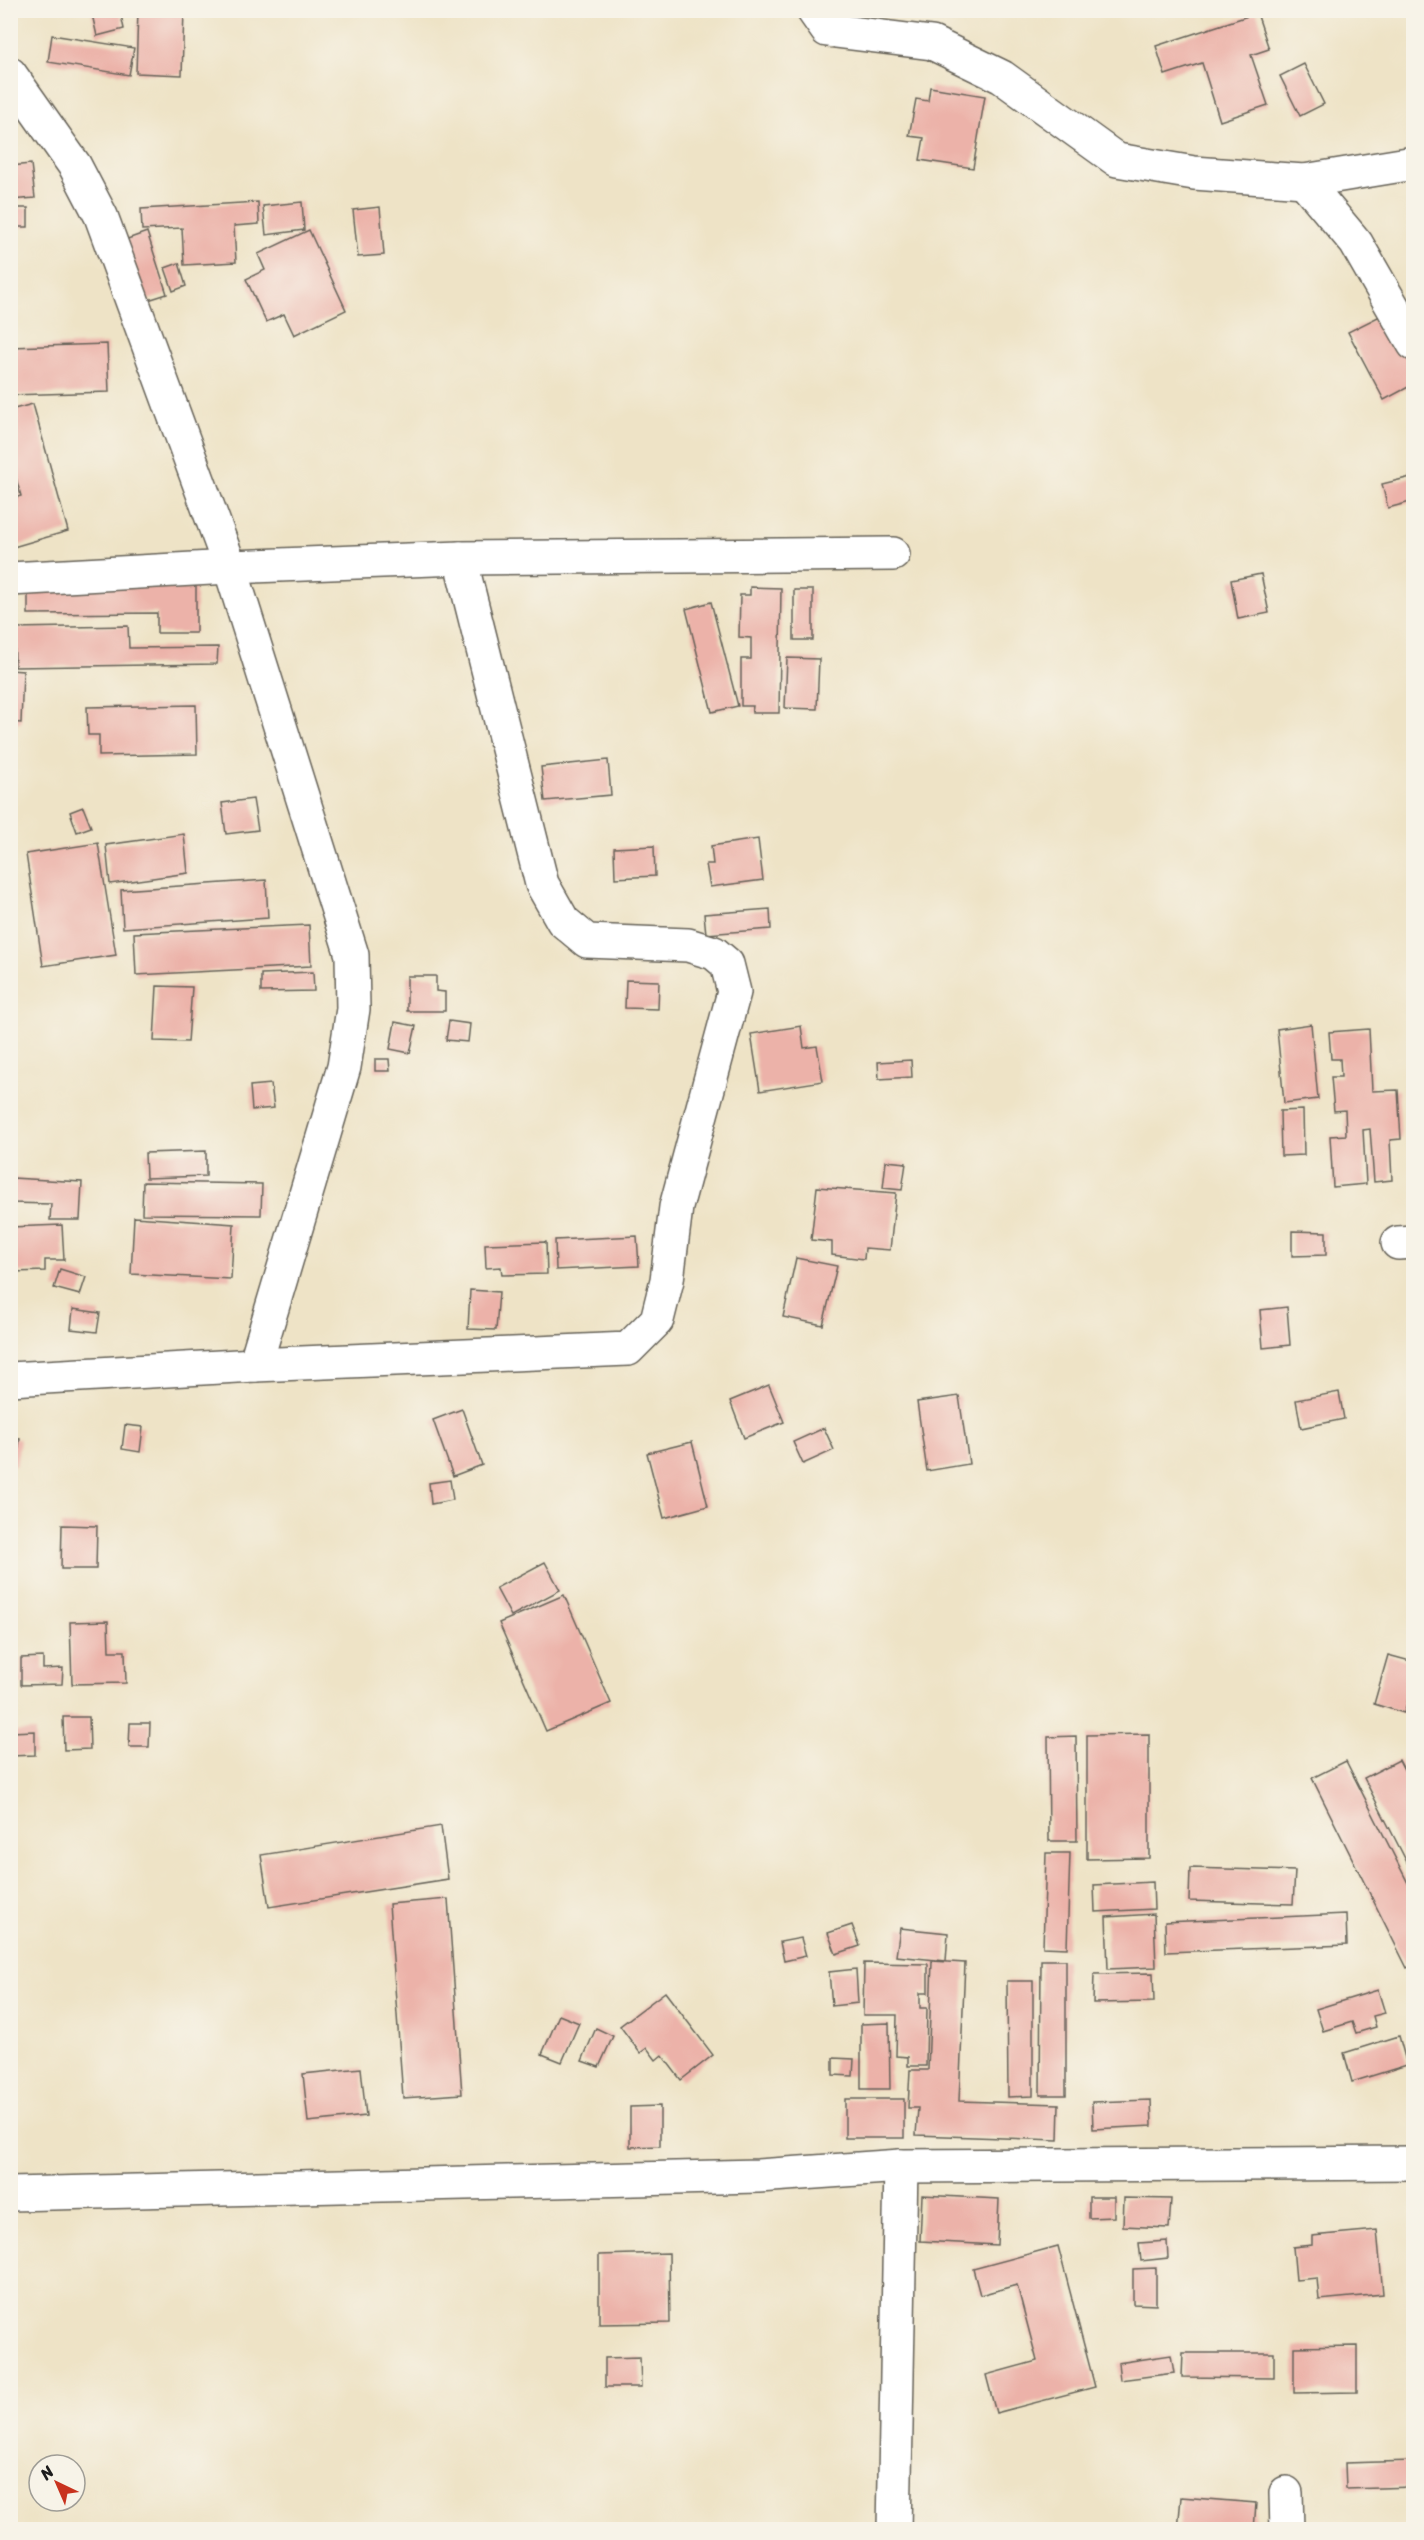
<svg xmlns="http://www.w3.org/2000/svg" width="1424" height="2540" viewBox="0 0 1424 2540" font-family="Sriracha,sans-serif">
	<rect width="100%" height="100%" fill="#f7f3e8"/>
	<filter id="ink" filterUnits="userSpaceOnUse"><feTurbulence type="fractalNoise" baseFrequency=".0167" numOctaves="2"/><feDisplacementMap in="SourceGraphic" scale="12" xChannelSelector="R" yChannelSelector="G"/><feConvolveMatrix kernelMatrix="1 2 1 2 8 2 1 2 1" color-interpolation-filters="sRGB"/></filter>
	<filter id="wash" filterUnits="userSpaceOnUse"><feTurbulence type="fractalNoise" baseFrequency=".008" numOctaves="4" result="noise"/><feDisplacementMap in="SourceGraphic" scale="24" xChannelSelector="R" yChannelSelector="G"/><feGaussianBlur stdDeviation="1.35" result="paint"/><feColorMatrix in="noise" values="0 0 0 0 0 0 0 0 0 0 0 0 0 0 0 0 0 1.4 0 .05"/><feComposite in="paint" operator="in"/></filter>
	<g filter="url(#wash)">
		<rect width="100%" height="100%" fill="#eee3c6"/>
		<g id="blocks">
			<g fill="#ecb2a9">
				<path d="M91 10H120L124 29 97 36Z"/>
				<path d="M138 10H184L182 75 136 73Z"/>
				<path d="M1257 13 1269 49 1251 55 1268 105 1220 121 1202 63 1165 75 1156 46Z"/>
				<path d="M52 35 134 48 129 75 48 62Z"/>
				<path d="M1304 64 1324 104 1300 116 1280 76Z"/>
				<path d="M930 87 985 96 973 168 920 160 924 138 909 136 916 99 928 101Z"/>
				<path d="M31 164 35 198 10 200V166Z"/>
				<path d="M258 202 259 224 234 226 236 262 184 265 182 228 142 230 141 209Z"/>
				<path d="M302 202 304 230 266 235 263 206Z"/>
				<path d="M380 207 384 255 358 257 353 210Z"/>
				<rect x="10" y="208" width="18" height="19"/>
				<path d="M309 230 346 310 294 335 284 314 266 322 246 279 265 270 258 254Z"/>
				<path d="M147 232 167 294 142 302 122 241Z"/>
				<path d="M179 263 186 286 173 291 165 268Z"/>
				<path d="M1384 314 1414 371V384L1384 400 1348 332Z"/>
				<path d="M107 344 109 392 10 395V347Z"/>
				<path d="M33 404 68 531 10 548V499L21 496 10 456V410Z"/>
				<path d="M1411 477 1414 501 1388 508 1382 484Z"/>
				<path d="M1261 574 1269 613 1238 619 1231 580Z"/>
				<path d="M196 586V633H157V613L28 614V587Z"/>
				<path d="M750 587 781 588 779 713H752L753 706H741V659H751V638L739 637 740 595H750Z"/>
				<rect x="794" y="590" width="19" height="50"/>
				<path d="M711 602 738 706 712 712 686 609Z"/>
				<path d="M128 626 129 648 218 647 217 664 15 667 14 628Z"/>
				<path d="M787 658 819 659 817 709 785 708Z"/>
				<path d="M10 670 23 671 21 723 10 722Z"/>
				<path d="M196 705 197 754 99 756V735H88L87 707Z"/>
				<path d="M608 760 611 795 545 801 541 767Z"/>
				<path d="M253 799 258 830 226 834 222 803Z"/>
				<path d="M83 807 91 827 77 832 70 812Z"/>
				<path d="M184 834 188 873 110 884 106 845Z"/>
				<path d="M758 839 763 880 710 887 706 864H713L711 846Z"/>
				<path d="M98 843 116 955 43 966 26 854Z"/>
				<path d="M654 846 655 876 615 878 614 848Z"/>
				<path d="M266 880 268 918 123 928 121 890Z"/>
				<path d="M770 909 771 929 706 934 704 914Z"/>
				<path d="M309 925 311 966 136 975 134 933Z"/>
				<path d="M313 972 314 991 261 992V974Z"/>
				<path d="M407 976H436V991L445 992V1011H407Z"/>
				<path d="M626 980 659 981 658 1009 625 1008Z"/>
				<path d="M157 986 192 987 188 1042 154 1041Z"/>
				<path d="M449 1021 470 1024 468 1042 446 1040Z"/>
				<path d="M395 1022 416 1026 410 1053 390 1049Z"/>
				<path d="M1311 1024 1318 1099 1284 1103 1277 1029Z"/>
				<path d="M801 1026 804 1048 817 1046 823 1081 760 1091 751 1034Z"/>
				<path d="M1369 1029 1372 1091 1398 1090 1401 1139 1390 1140 1392 1180 1374 1182 1370 1129 1363 1130 1366 1184 1333 1187 1330 1136 1346 1135 1345 1110 1334 1111 1331 1077H1341L1340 1059H1331L1329 1032Z"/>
				<path d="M375 1059H389L390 1071H375Z"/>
				<path d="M911 1060 912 1077 879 1079 878 1062Z"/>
				<path d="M271 1084 274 1108 252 1110 250 1086Z"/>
				<path d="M1303 1110 1304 1155 1281 1156 1280 1111Z"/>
				<path d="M206 1151V1176L146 1178 145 1153Z"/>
				<path d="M886 1161 906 1163 902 1190 883 1188Z"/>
				<path d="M12 1178 82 1182 80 1220H50L51 1204 11 1203Z"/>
				<path d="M143 1182 262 1184 261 1215 142 1214Z"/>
				<path d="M817 1187 896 1193 890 1250 865 1248 864 1259 832 1255V1242L811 1240Z"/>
				<path d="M134 1217 234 1224 231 1279 131 1274Z"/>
				<path d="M62 1225 64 1260H45V1271L13 1272 10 1227Z"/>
				<path d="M1292 1231 1326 1232V1255L1292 1256Z"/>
				<path d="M637 1236 639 1266 556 1270 555 1240Z"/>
				<path d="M546 1242 547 1274 502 1275 501 1267 486 1268 485 1244Z"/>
				<path d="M796 1258 837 1266 823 1325 783 1317Z"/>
				<path d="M60 1269 86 1277 80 1295 54 1288Z"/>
				<path d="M470 1290 499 1292 496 1330 468 1329Z"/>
				<path d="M1287 1307 1290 1345 1263 1348 1260 1310Z"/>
				<path d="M73 1309 100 1313 97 1332 71 1329Z"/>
				<path d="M769 1385 784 1422 744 1438 730 1401Z"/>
				<path d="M1339 1392 1344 1419 1301 1428 1296 1400Z"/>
				<path d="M959 1396 969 1464 927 1471 917 1402Z"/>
				<path d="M462 1409 482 1465 453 1476 433 1420Z"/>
				<path d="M125 1425 143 1427 140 1452 122 1449Z"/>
				<path d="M824 1428 834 1450 803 1464 793 1442Z"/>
				<path d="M10 1438 20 1439 16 1466 10 1465Z"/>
				<path d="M692 1442 708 1506 664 1518 647 1453Z"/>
				<path d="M450 1480 453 1500 431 1504 429 1483Z"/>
				<path d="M62 1525 97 1526 96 1569H61Z"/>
				<path d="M545 1562 560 1590 511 1616 496 1588Z"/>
				<path d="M564 1595 611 1703 546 1731 499 1623Z"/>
				<path d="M108 1621 109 1651H125L126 1683 72 1684 70 1622Z"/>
				<path d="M1388 1655 1414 1662V1679L1404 1713 1374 1704Z"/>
				<path d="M43 1657V1669L63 1668 62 1684 21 1685V1658Z"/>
				<path d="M63 1717H89L90 1749 64 1750Z"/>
				<path d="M130 1723H150L149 1747H129Z"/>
				<path d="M35 1731V1755L10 1756V1732Z"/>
				<path d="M1149 1734V1858L1087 1859V1735Z"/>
				<path d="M1076 1736 1077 1841H1049L1048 1737Z"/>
				<path d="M1399 1760 1414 1789V1876L1364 1778Z"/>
				<path d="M1346 1761 1414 1895V1964L1407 1968 1312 1778Z"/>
				<path d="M441 1826 448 1879 269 1907 261 1855Z"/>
				<path d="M1046 1853H1070L1067 1948 1043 1947Z"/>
				<path d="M1190 1868 1295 1871 1293 1904 1189 1901Z"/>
				<path d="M1153 1882 1154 1909 1095 1912 1094 1885Z"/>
				<path d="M448 1899 462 2094 403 2098 389 1904Z"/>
				<path d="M1154 1914 1156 1967 1108 1969 1106 1917Z"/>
				<path d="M1346 1914 1347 1945 1166 1952 1165 1922Z"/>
				<path d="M852 1925 860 1946 836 1954 828 1933Z"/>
				<path d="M900 1928 948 1933 946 1961 896 1956Z"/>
				<path d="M801 1938 806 1956 784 1961 780 1942Z"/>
				<path d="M1041 1960H1066V2095H1040Z"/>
				<path d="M932 1961 965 1963 959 2101 1059 2104 1058 2140 916 2135 918 2108H908L910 2070H928Z"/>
				<path d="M864 1963 928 1964V1993H920V2008H927L926 2066H908V2057L896 2056 897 2015H863Z"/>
				<path d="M856 1969 858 2003 832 2006 829 1972Z"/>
				<path d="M1153 1973 1154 2002 1093 2003 1094 1974Z"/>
				<path d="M1007 1981H1033V2096L1008 2097Z"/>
				<path d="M1378 1990 1385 2013 1373 2016 1376 2027 1356 2033 1352 2022 1323 2031 1316 2009Z"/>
				<path d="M665 1992 713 2055 681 2080 662 2055 656 2060 647 2048 640 2053 620 2026Z"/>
				<path d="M559 2015 579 2023 562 2062 542 2054Z"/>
				<path d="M889 2023 890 2089H861V2024Z"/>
				<path d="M596 2028 613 2036 599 2067 582 2061Z"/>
				<path d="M1399 2036 1407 2065 1352 2082 1344 2053Z"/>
				<path d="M833 2058 854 2059 853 2076 833 2075Z"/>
				<path d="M361 2068 366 2116 308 2122 303 2074Z"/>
				<rect x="845" y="2099" width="59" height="39"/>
				<path d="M1151 2100 1152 2126 1093 2129 1092 2102Z"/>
				<path d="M660 2106V2146L630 2147V2107Z"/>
				<path d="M922 2195 999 2199 997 2245 920 2241Z"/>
				<path d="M1089 2197H1114V2217L1089 2218Z"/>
				<path d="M1124 2198 1171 2199 1169 2228 1123 2226Z"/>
				<path d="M1377 2230 1383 2294 1319 2300 1317 2278 1296 2280 1293 2247 1312 2245V2236Z"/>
				<path d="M1167 2241 1168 2258 1141 2261 1139 2243Z"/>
				<path d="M1058 2246 1095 2387 996 2413 986 2375 1037 2361 1017 2285 980 2295 973 2269Z"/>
				<path d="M669 2253 670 2323 599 2324V2255Z"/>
				<path d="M1156 2268V2305L1133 2304V2269Z"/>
				<path d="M1357 2346V2392L1294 2393V2347Z"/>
				<path d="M1183 2353H1274V2378L1182 2377Z"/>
				<path d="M1171 2355 1174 2373 1120 2380 1118 2363Z"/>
				<path d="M640 2357 641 2387H605V2358Z"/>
				<path d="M1413 2461 1414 2487 1346 2489 1345 2463Z"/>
				<path d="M1181 2497 1256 2503 1254 2530H1178Z"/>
			</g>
		</g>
	</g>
	<g filter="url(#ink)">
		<use href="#blocks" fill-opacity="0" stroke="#666258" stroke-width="1.5"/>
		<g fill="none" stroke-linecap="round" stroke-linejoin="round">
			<g stroke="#666258" stroke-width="36">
				<g id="minor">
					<path d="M813 10 827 30 932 43 1002 77 1117 160 1194 173 1304 181 1414 163"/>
					<path d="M10 74 75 166 101 216 230 567 352 955 353 1009 344 1067 255 1365"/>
					<path d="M1304 181 1356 243 1414 344"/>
					<path d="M10 579 230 567 460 558 893 554"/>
					<path d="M1398 1243 1414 1242"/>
					<path d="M10 1379 255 1365 628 1349 657 1320 667 1280 676 1207 734 992 727 964 714 953 688 945 587 941 563 921 542 884 460 558"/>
					<path d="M10 2194 758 2176 901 2166 1414 2163"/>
					<path d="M1286 2493 1287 2530"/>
					<path d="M894 2530 901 2166"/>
				</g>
			</g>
			<use href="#minor" stroke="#fff" stroke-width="33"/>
		</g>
	</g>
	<rect width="1424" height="2540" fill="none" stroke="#f7f3e8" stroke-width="36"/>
	<g transform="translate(57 2483) rotate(316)"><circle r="28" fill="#f7f3e8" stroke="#9f9d96" stroke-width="1.5"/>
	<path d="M0-4.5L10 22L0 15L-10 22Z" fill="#c8321e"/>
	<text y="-9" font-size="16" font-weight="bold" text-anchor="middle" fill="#1c1c1c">N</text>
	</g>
</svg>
